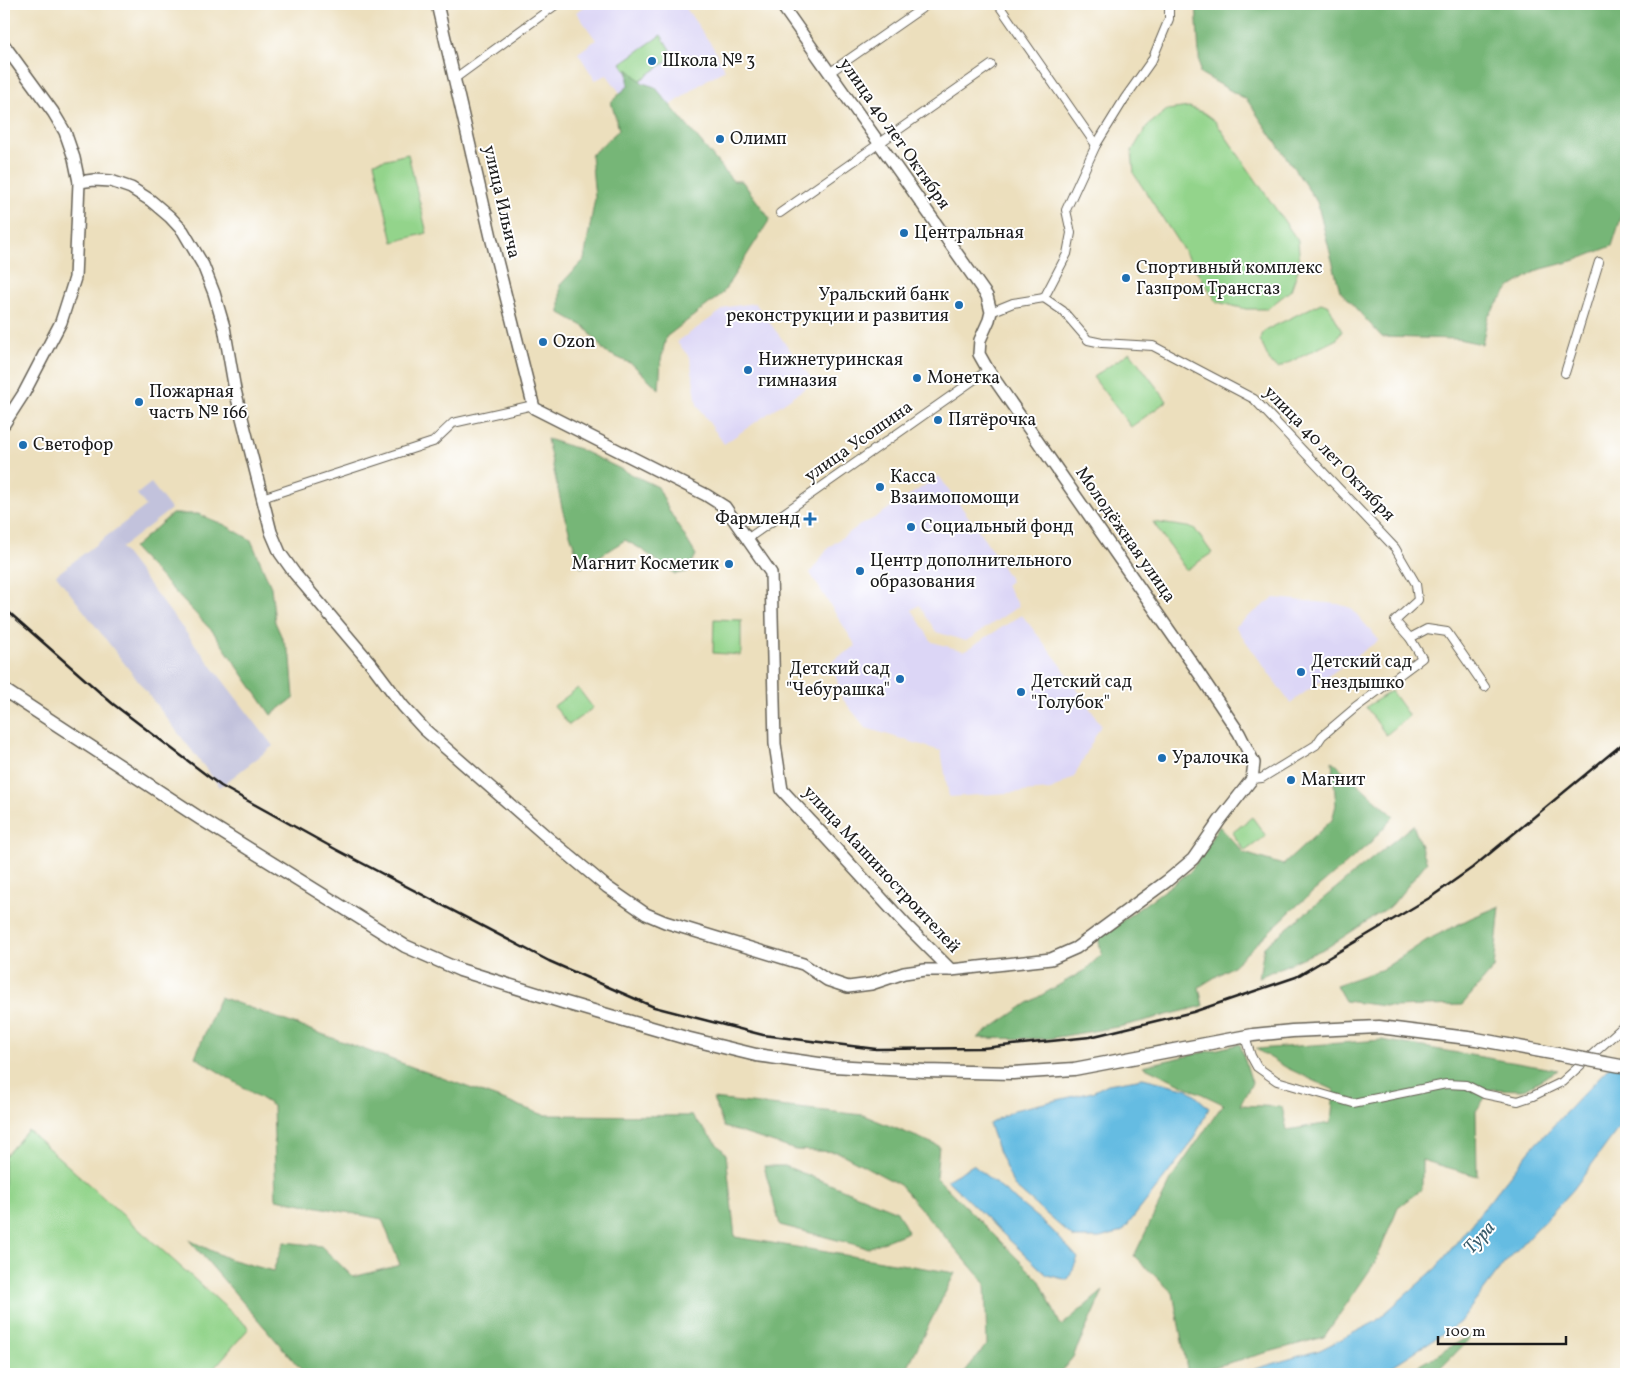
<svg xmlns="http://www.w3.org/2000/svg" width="1630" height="1378" viewBox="0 0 1630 1378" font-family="Vollkorn,serif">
	<rect width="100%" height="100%" fill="#fff"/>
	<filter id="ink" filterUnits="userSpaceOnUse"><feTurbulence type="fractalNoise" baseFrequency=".02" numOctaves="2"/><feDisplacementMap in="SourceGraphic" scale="10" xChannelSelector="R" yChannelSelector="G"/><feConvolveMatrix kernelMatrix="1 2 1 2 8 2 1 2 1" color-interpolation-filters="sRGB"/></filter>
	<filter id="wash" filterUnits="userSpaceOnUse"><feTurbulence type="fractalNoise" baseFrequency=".0096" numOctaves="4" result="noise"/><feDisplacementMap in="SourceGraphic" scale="20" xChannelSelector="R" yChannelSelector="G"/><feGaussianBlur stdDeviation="1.12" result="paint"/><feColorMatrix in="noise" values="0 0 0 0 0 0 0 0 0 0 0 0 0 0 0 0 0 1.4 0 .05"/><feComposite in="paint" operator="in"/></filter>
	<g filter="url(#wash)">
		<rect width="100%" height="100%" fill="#ecdfbd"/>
		<g fill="#dcd6f6">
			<path d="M589 4H683L713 47 725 70 708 79 667 108 634 112 607 75 595 80 578 53 596 40 576 12Z"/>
			<path d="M755 303 814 382 724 444 697 405 690 358 677 342 727 307Z"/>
			<path d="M939 476 986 541 1011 581 1006 585 1019 606 966 641 936 632 919 605 912 610 932 642 964 651 1022 615 1061 665 1101 725 1074 777 1051 790 949 797 941 751 866 728 841 697 832 661 856 646 810 573 829 547 860 525 873 519Z"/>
			<path d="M1274 598 1338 604 1351 608 1379 640 1290 703 1235 626Z"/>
		</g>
		<path fill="#c2c2dc" d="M151 483 171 509 121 548 273 746 220 787 56 575 146 506 137 494Z"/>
		<g fill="#93d48b" stroke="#587854">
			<path d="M661 35 674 56 635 84 621 63Z"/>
			<path d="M1189 107 1204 113 1215 121 1298 241 1300 264 1291 290 1267 309H1246L1217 302 1134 174 1132 151 1147 126 1167 110Z"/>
			<path d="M408 154 427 233 393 242 374 162Z"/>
			<path d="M1321 303 1329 306 1342 331 1337 339 1278 368 1271 364 1260 340 1264 331Z"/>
			<path d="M1130 352 1167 401 1131 427 1093 377Z"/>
			<path d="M1153 522 1194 528 1212 553 1186 570Z"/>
			<path d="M714 619 741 620V655L713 653Z"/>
			<path d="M578 688 593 708 569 725 554 706Z"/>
			<path d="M1391 691 1409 716 1386 735 1366 707Z"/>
			<path d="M1252 817 1266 836 1245 851 1232 833Z"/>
			<path d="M28 1130 249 1328 209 1374H4V1157Z"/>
		</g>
		<g fill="#76b677" stroke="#49694a">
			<path d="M1196 4H1626V202L1612 246 1576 260 1538 270 1509 288 1488 316 1482 344 1458 339 1382 337 1340 291 1317 202 1247 100 1200 73Z"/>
			<path d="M628 69 643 83 655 87 733 181H742L770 219 722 294 666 337 661 360 659 389 632 364 605 352 585 327 560 313V285L584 260 595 198 591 155 619 130 611 102 628 86Z"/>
			<path d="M547 439 579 449 658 487 670 512 696 555 687 572 675 574 641 549 625 540 581 568 563 512Z"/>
			<path d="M172 514H198L225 525 251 540 271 587 275 622 291 658 294 698 271 715 214 633 133 548Z"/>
			<path d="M1332 761 1394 816 1370 843 1292 910 1233 966 1199 987 1203 1006 1123 1026 1046 1039 977 1038 1028 1003 1085 970 1102 954 1098 938 1191 871 1219 826 1244 853 1283 865 1332 820 1336 805Z"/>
			<path d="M1413 825 1427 862 1392 905 1328 947 1259 977 1264 947Z"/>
			<path d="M1500 906 1494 968 1462 1005 1393 1007 1345 1001 1336 985 1383 969 1427 940 1471 918Z"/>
			<path d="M220 997 544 1115 692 1116 726 1154 735 1237 955 1273 904 1374H305L189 1240 229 1259 273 1271 284 1242 321 1246 353 1277 400 1265 382 1219 276 1199 273 1106 195 1057Z"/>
			<path d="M1382 1040 1558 1070 1523 1090 1491 1089 1476 1111 1477 1176 1422 1160V1189L1398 1207 1376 1261 1324 1337 1188 1374 1173 1293 1134 1256 1172 1178 1223 1104 1143 1066 1240 1044 1252 1083 1240 1105 1282 1107 1287 1130 1331 1123 1334 1090 1287 1068 1256 1049Z"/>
			<path d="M713 1099 863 1115 939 1146 936 1177 1040 1281 1061 1326 1103 1291 1073 1357 1059 1374H963L987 1344 985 1283 900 1185 838 1152 796 1150 724 1127Z"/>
			<path d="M764 1166H785L897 1211 908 1232 868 1248 780 1225Z"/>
			<path d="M1476 1332 1441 1368 1431 1374H1404Z"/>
		</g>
		<g fill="#65bce2" stroke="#406c7f">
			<path d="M1626 1049V1118L1573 1190 1503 1265 1459 1323 1380 1374H1238L1320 1350 1375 1322 1436 1268 1531 1149Z"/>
			<path d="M1143 1078 1188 1089 1209 1108 1191 1144 1122 1232 1100 1238H1074L1014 1186 998 1150 989 1124 1014 1110 1092 1092 1108 1084Z"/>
			<path d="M973 1165 1051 1229 1078 1258 1068 1280 1047 1275 1004 1235 947 1180Z"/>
		</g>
	</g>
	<g filter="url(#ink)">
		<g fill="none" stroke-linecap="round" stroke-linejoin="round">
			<g stroke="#656054" stroke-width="10">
				<g id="street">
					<path d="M998 4 1096 145"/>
					<path d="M829 73 928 4"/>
					<path d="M454 79 557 4"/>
					<path d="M780 213 991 65"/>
					<path d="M1044 298 1063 311 1088 340 1102 343 1153 346 1254 399 1395 548 1416 584 1418 600 1395 621 1410 638 1422 658 1355 708 1322 736 1316 745 1262 778 1252 779"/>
					<path d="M1044 298 1067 254 1071 233 1066 210 1096 145 1125 98 1152 60 1169 19V4"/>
					<path d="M991 312 1013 303 1044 298"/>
					<path d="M1565 373 1599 262"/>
					<path d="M262 498 433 442 453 423 529 406 534 408"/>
					<path d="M747 539 988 370"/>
					<path d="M1410 638 1427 629 1447 632 1485 687"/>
					<path d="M1245 1037 1251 1056 1257 1067 1277 1081 1353 1103 1446 1084 1466 1085 1484 1094 1518 1101 1533 1096 1562 1082 1626 1024"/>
				</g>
			</g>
			<g stroke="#656054" stroke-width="14">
				<g id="secondary">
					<path d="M437 4 491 237 534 408 706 495 725 507 771 573 775 744 782 790 906 925 951 970 1051 959 1076 948 1167 881 1193 859 1220 820 1252 779 1254 763 1239 733 1194 666 988 370 979 354 980 340 989 320 991 312 987 296 781 4"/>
					<path d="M4 45 53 112 65 132 74 158 79 182 75 278 61 322 24 393 4 424"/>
					<path d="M79 182 94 180 111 181 131 188 150 200 170 217 183 231 203 265 214 293 224 327 235 390 271 532 280 553 295 574 372 665 403 706 424 729 546 836 607 887 646 914 665 922 803 964 827 980 848 987 871 984 904 973 925 970H951"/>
				</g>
			</g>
			<g stroke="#656054" stroke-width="15">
				<path id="primary" d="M4 690 201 819 405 946 460 970 566 1003 686 1038 756 1055 833 1066 925 1071 1013 1073 1074 1069 1253 1035 1292 1031 1379 1027 1476 1039 1557 1054"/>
			</g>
			<use href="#street" stroke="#fff" stroke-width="8"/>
			<use href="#secondary" stroke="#fff" stroke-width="11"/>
			<use href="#primary" stroke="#fff" stroke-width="12"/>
			<path stroke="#1c1c1c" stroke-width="2.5" d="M4 608 113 704 221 786 337 850 549 961 654 1007 763 1035 876 1049 983 1048 1090 1037 1193 1012 1296 977 1431 897 1472 868 1626 741"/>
			<g stroke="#656054" stroke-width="15" stroke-linecap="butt">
				<path id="primary-bridge" d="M1557 1054 1626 1067"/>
			</g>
			<use href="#primary-bridge" stroke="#fff" stroke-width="12"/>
		</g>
	</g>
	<g fill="#1f6fb2" stroke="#fff" stroke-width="2">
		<circle cx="652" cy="61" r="5"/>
		<circle cx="720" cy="139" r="5"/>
		<circle cx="904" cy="233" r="5"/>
		<circle cx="1126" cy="278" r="5"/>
		<circle cx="959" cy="305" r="5"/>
		<circle cx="543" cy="342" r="5"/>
		<circle cx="748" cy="370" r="5"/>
		<circle cx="917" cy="378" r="5"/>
		<circle cx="139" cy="402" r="5"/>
		<circle cx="938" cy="420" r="5"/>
		<circle cx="23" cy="445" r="5"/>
		<circle cx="880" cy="487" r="5"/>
		<path d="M807.5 511.5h5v5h5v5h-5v5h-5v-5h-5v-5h5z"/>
		<circle cx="911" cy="527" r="5"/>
		<circle cx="729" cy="564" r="5"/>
		<circle cx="860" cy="571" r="5"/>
		<circle cx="1301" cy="672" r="5"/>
		<circle cx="900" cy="679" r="5"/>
		<circle cx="1021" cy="692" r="5"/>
		<circle cx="1162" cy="758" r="5"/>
		<circle cx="1291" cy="780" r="5"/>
	</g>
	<g text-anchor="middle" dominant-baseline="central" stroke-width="4" stroke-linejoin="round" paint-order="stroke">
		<g font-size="18" fill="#1c1c1c" stroke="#fff" text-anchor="start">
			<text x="662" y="61">Школа № 3</text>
			<text x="730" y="139">Олимп</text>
			<text x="914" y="233">Центральная</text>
			<text x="1136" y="268">Спортивный комплекс<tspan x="1136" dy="21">Газпром Трансгаз</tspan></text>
			<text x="949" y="295" text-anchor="end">Уральский банк<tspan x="949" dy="21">реконструкции и развития</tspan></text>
			<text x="553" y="342">Ozon</text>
			<text x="758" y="360">Нижнетуринская<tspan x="758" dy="21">гимназия</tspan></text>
			<text x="927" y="378">Монетка</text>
			<text x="149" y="392">Пожарная<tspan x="149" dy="21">часть № 166</tspan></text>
			<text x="948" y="420">Пятёрочка</text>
			<text x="33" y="445">Светофор</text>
			<text x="890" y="477">Касса<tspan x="890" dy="21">Взаимопомощи</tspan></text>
			<text x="800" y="519" text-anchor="end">Фармленд</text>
			<text x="921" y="527">Социальный фонд</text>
			<text x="870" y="561">Центр дополнительного<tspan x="870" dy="21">образования</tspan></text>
			<text x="719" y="564" text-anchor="end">Магнит Косметик</text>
			<text x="1311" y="662">Детский сад<tspan x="1311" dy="21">Гнездышко</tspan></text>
			<text x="890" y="669" text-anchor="end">Детский сад<tspan x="890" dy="21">"Чебурашка"</tspan></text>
			<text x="1031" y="682">Детский сад<tspan x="1031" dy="21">"Голубок"</tspan></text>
			<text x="1172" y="758">Уралочка</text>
			<text x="1301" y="780">Магнит</text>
		</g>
		<g font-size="18" fill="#1c1c1c" stroke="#fff">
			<text transform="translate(894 134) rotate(55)">улица 40 лет Октября</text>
			<text transform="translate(501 202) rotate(77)">улица Ильича</text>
			<text transform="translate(859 442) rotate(-35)">улица Усошина</text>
			<text transform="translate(1329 454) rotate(46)">улица 40 лет Октября</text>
			<text transform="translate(1125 535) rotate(55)">Молодёжная улица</text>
			<text transform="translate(881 870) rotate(47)">улица Машиностроителей</text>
		</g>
		<g font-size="19" font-style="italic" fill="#395c6b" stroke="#fff">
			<text transform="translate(1480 1238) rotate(-48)">Тура</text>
		</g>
	</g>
	<rect width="1630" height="1378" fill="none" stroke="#fff" stroke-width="20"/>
	<path d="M1438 1336v8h128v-8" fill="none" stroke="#1c1c1c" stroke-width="2.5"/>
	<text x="1445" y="1336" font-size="15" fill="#1c1c1c" stroke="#ffffff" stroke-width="4" paint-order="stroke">100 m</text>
</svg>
